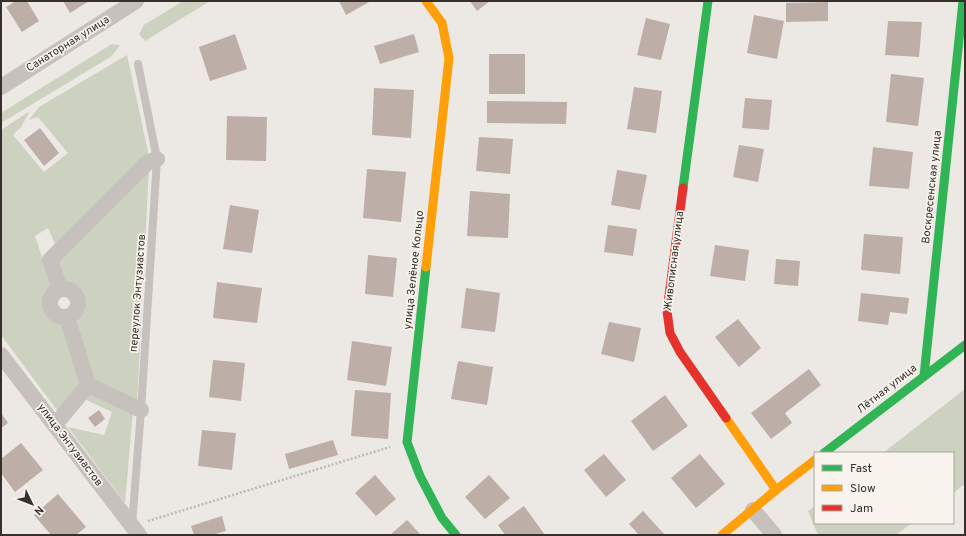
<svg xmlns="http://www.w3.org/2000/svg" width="966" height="536" viewBox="0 0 966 536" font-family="Overpass,sans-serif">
	<rect width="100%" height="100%" fill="#ece8e4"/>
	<g fill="#cdd1bf">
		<path d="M183 1H210L145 41 139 34 144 25Z"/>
		<path d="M112 44 120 45 112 56 1 123V113Z"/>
		<path d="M127 55 149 156 57 249 48 228 35 236 53 290 47 295 46 305 50 314 59 320 64 322 83 383 59 413 1 335V130L30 111 21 127 13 135 44 172 68 153 38 117 29 120 39 107Z"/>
		<path d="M149 167 137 403 95 384 75 317 81 309V299L77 289 65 285 58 261Z"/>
		<path d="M965 389V484L953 493V453H883Z"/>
		<path d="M94 391 133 411 125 503 68 427 104 435 112 412 82 398Z"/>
		<path d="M815 506V523H912L896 535H818L808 511Z"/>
	</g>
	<g fill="#beaea8">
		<path d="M16 1H27L39 21 22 32 6 7Z"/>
		<path d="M63 1H89L70 13Z"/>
		<path d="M339 1H371L346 15Z"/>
		<path d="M470 1H490L477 11Z"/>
		<path d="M828 2V21L786 22V3Z"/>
		<path d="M754 15 784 21 777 59 747 53Z"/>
		<path d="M646 18 670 24 661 60 637 55Z"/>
		<path d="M888 21 922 22 919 57 885 55Z"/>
		<path d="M235 34 247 69 210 81 199 47Z"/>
		<path d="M414 34 419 52 380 64 374 46Z"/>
		<rect x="489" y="54" width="36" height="40"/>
		<path d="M891 74 924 78 918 126 886 122Z"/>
		<path d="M634 87 662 91 656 133 627 129Z"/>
		<path d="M374 88 414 90 411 138 372 135Z"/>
		<path d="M745 98 772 100 769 130 742 128Z"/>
		<path d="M487 101 567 102 566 124 487 123Z"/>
		<path d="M227 116 267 117 266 161 226 160Z"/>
		<path d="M40 128 59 153 44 166 24 140Z"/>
		<path d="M479 137 513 139 510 174 476 171Z"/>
		<path d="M739 145 764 149 758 182 733 177Z"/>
		<path d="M873 147 913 152 909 189 869 186Z"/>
		<path d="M367 169 406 172 401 222 363 218Z"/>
		<path d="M617 170 647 175 640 210 611 205Z"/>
		<path d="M470 191 510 194 508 238 467 236Z"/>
		<path d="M230 205 259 210 252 253 223 249Z"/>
		<path d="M608 225 637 229 633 256 604 252Z"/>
		<path d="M864 234 903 237 900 274 861 270Z"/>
		<path d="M715 245 749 250 745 281 710 276Z"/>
		<path d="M368 255 397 258 393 297 365 294Z"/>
		<path d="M776 259 800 261 798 286 774 284Z"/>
		<path d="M217 282 262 288 257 323 213 318Z"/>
		<path d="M466 288 500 293 495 332 461 328Z"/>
		<path d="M861 293 909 298 907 314 890 312 888 325 858 321Z"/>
		<path d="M738 319 761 348 739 367 715 337Z"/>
		<path d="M609 322 641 328 634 362 601 354Z"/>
		<path d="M352 341 392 347 386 386 347 380Z"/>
		<path d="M213 360 245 363 241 401 209 397Z"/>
		<path d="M458 361 493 367 487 405 451 399Z"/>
		<path d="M809 369 821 385 785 413 792 423 771 439 751 413Z"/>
		<path d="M355 390 391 393 388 439 351 436Z"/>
		<path d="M665 395 688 426 653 451 631 421Z"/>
		<path d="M99 410 105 419 95 427 88 418Z"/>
		<path d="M1 413 8 423 1 428Z"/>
		<path d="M202 430 236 433 232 470 198 466Z"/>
		<path d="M333 440 338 455 289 469 285 454Z"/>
		<path d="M21 443 43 470 15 492 1 473V459Z"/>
		<path d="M604 454 626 480 606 497 584 470Z"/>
		<path d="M700 454 725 484 696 508 671 478Z"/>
		<path d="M375 475 396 499 376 516 355 493Z"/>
		<path d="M489 475 510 498 485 519 465 497Z"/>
		<path d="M58 494 86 527 76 535H51L34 515Z"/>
		<path d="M524 506 545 535H505L498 525Z"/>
		<path d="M643 511 665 535H639L629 524Z"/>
		<path d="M222 516 226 531 212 535H194L191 526Z"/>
		<path d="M407 520 421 535H390Z"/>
	</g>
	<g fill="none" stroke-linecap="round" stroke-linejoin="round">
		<path stroke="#beb9b5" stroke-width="2.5" stroke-dasharray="2 2" stroke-linecap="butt" d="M148 521 390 447"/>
		<path stroke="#c6c1bc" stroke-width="8" d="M132 525 141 410 157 159 138 64"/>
		<g stroke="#c6c1bc" stroke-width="16">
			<path d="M1 87 136 1"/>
			<path d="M60 289 50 260 147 163 157 159"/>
			<circle cx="64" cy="303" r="14"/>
			<path d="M67 317 88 385"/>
			<path d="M1 355 139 535"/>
			<path d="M55 425 88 385 141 410"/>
			<path d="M753 510 774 535"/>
		</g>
		<g stroke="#30b455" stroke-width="9">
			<path d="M683 188 708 1"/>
			<path d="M426 267 407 442 420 476 442 518 456 535"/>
			<path d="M924 376 963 1"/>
			<path d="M824 453 965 345"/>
		</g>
		<g stroke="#ff9f0a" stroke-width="9">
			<path d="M426 1 442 23 449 58 426 267"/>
			<path d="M726 418 776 490"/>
			<path d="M722 535 776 490 815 460"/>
		</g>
		<path stroke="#e5322d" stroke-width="9" d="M683 188 667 311 670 333 680 352 726 418"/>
	</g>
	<g text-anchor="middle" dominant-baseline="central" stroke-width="3.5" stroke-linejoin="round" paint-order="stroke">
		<g font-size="11" fill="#362f2b" stroke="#f8f3ec">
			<text transform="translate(68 44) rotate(-32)">Санаторная улица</text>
			<text transform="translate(932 187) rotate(-84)">Воскресенская улица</text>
			<text transform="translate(674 261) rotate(-83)">Живописная улица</text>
			<text transform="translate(414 270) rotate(-84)">улица Зелёное Кольцо</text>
			<text transform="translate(138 293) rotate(-86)">переулок Энтузиастов</text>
			<text transform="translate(887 389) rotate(-38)">Лётная улица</text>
			<text transform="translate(70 445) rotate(53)">улица Энтузиастов</text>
		</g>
	</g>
	<rect width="966" height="536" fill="none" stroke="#362f2b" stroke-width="4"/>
	<rect x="814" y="452" width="140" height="72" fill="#f8f3ec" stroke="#aaa59f"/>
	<rect x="822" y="465" width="20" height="6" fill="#30b455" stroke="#aaa59f"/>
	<text x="850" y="472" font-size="12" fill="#362f2b">Fast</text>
	<rect x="822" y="485" width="20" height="6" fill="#ff9f0a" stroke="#aaa59f"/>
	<text x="850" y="492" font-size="12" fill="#362f2b">Slow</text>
	<rect x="822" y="505" width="20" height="6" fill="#e5322d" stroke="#aaa59f"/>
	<text x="850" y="512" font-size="12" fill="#362f2b">Jam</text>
	<g transform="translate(32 504) rotate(133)" stroke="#f8f3ec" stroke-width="3" paint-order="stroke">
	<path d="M0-3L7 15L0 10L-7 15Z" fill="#362f2b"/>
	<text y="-6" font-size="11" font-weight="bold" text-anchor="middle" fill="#362f2b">N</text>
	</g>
</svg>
